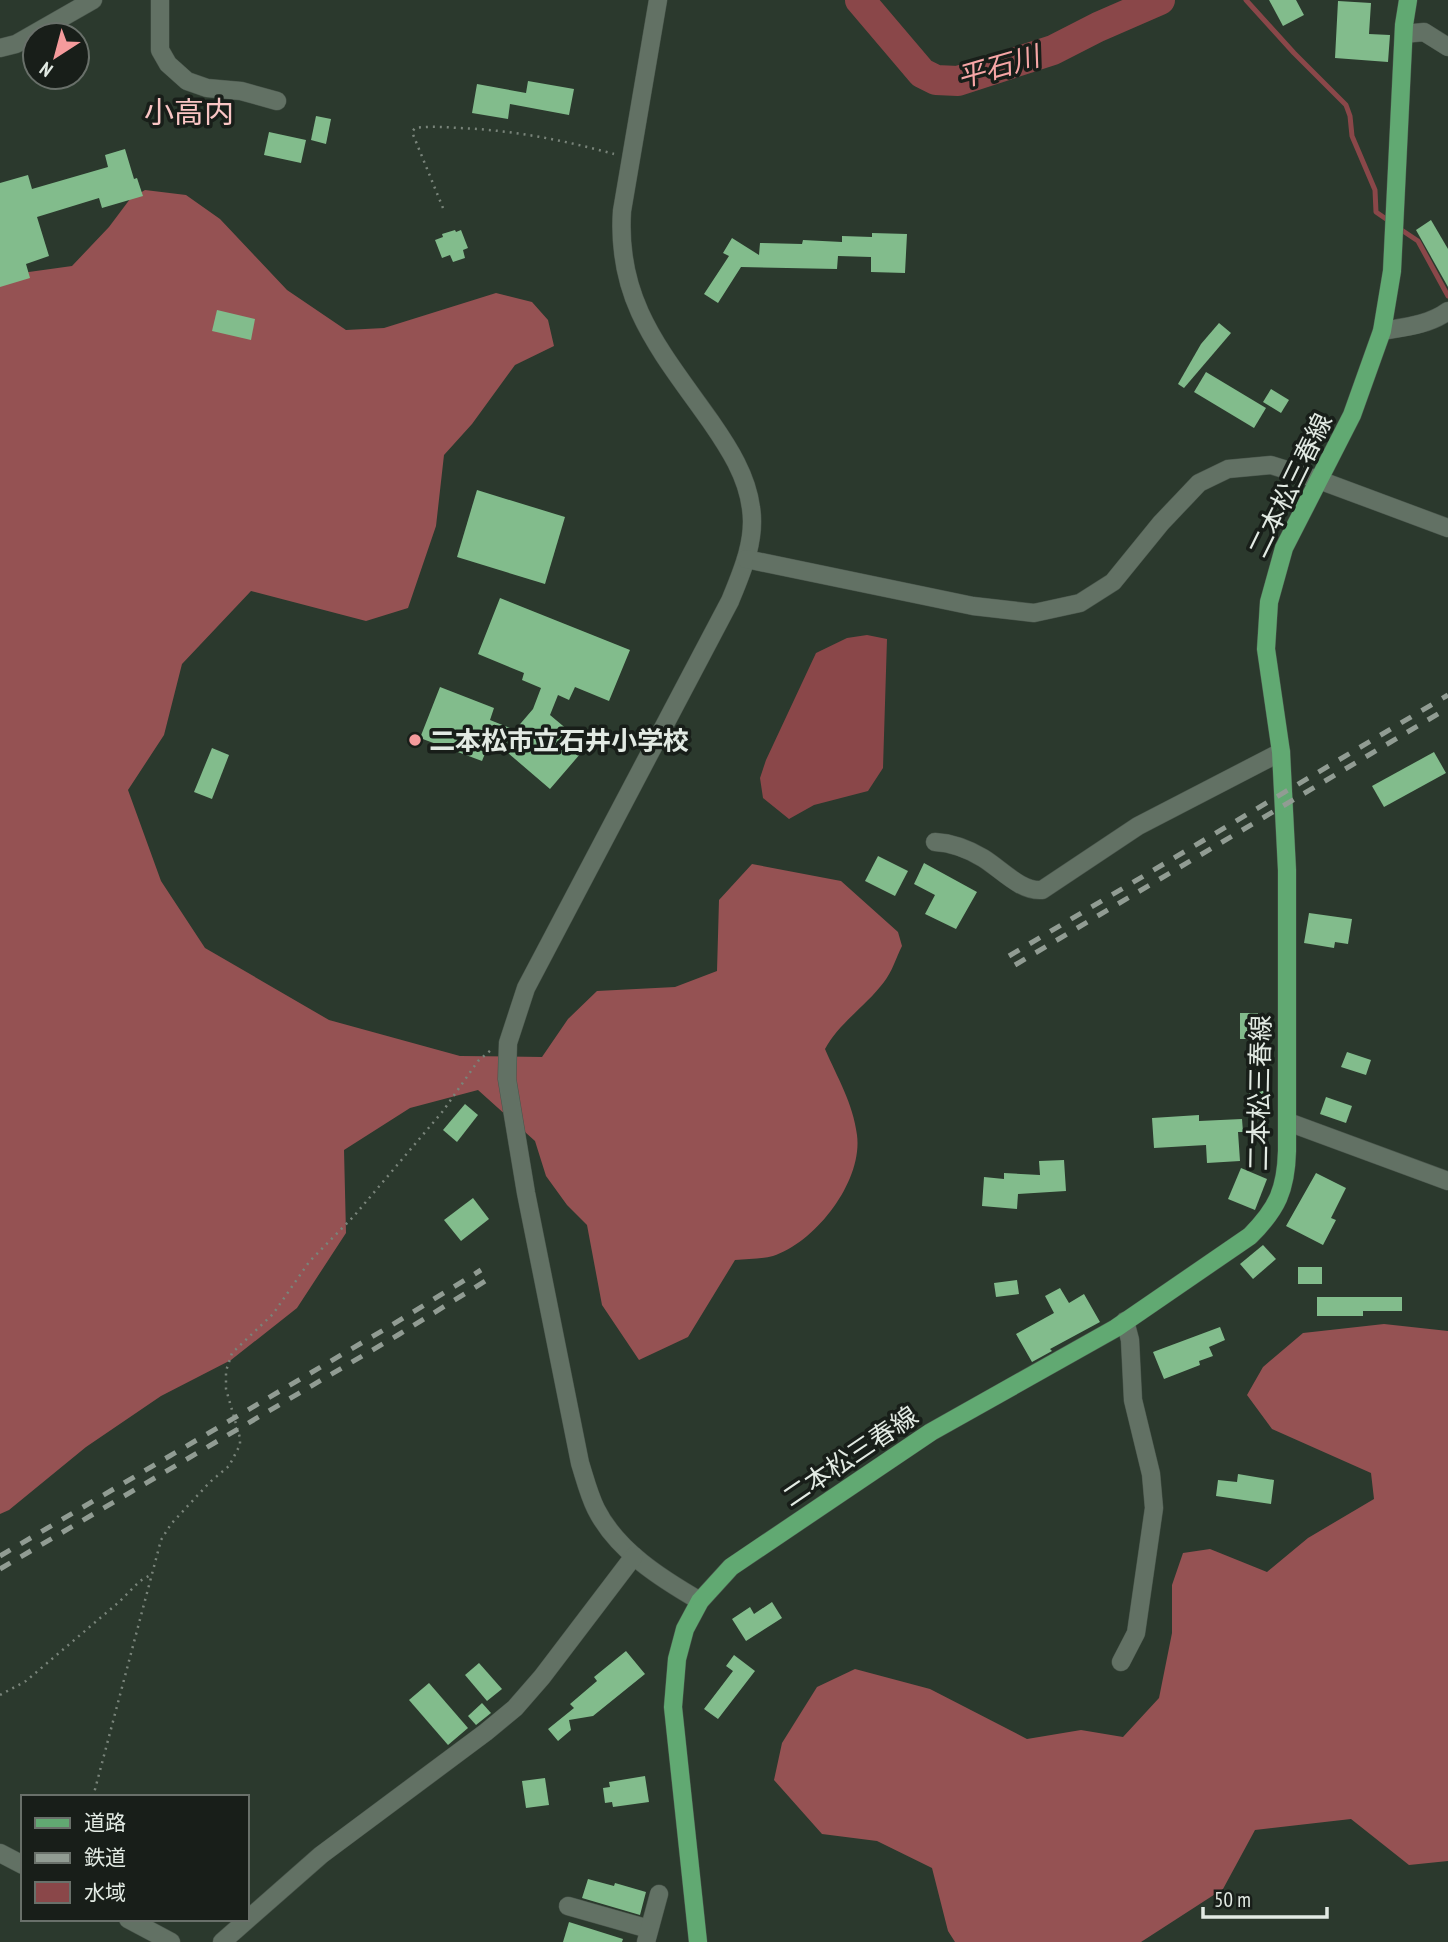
<svg xmlns="http://www.w3.org/2000/svg" width="1448" height="1942" viewBox="0 0 1448 1942" font-family="'PT Sans Narrow','Noto Sans JP',sans-serif">
	<rect width="100%" height="100%" fill="#2b392d"/>
	<g fill="#955253">
		<path d="M145 190 186 195 220 219 287 290 346 330 384 328 496 293 532 302 548 320 554 346 515 365 472 424 444 455 436 526 408 608 366 621 251 591 182 664 164 735 128 790 161 881 205 948 329 1020 460 1056 542 1057 568 1019 597 991 675 987 717 971 719 900 752 864 841 881 898 932 902 946C896 958 892 972 884 982 866 1006 839 1023 825 1049 837 1077 853 1103 857 1135 863 1181 816 1242 773 1256 761 1259 747 1259 735 1260L688 1337 639 1360 602 1305 587 1225 567 1205 546 1176 535 1141 478 1090 410 1108 344 1150 346 1233 297 1308 231 1360 161 1396 86 1447 9 1510 0 1514V276L72 266 109 227 130 199Z"/>
		<path d="M1384 1324 1448 1331V1861L1409 1865 1351 1819 1255 1830 1223 1889 1141 1942H955L948 1931 932 1868 877 1841 822 1834 774 1780 782 1743 817 1687 855 1669 930 1689 1027 1739 1081 1730 1123 1737 1159 1698 1172 1633V1585L1183 1553 1210 1549 1267 1572 1308 1538 1374 1499 1371 1473 1272 1429 1247 1395 1263 1367 1303 1333Z"/>
	</g>
	<path fill="#8a4749" d="M867 635 887 639 883 768 868 791 814 805 789 819 763 798 760 778 766 760 816 653 847 638Z"/>
	<g fill="none" stroke-linecap="round" stroke-linejoin="round">
		<g stroke="#8a4749" stroke-width="5">
			<path d="M1246 0 1294 53 1346 105 1350 116 1352 136 1375 190 1376 212 1392 223"/>
			<path d="M1400 229 1418 241 1448 296"/>
		</g>
		<path stroke="#8a4749" stroke-width="30" d="M860 0 922 73 936 80 958 81 1053 50 1098 27 1160 0"/>
	</g>
	<g fill="#82bc8c">
		<path d="M1269 0H1296L1304 15 1283 26Z"/>
		<path d="M1338 1 1371 3 1369 34 1390 35 1388 62 1335 58Z"/>
		<path d="M528 81 574 89 569 115 510 104 508 119 472 113 477 84 526 93Z"/>
		<path d="M316 116 331 119 326 144 311 140Z"/>
		<path d="M269 132 306 140 301 163 264 155Z"/>
		<path d="M125 149 134 179 137 178 143 196 102 208 99 198 37 217 49 256 26 264 30 278 0 287V183L28 175 32 189 108 167 105 155Z"/>
		<path d="M1431 220 1448 249V287L1416 230Z"/>
		<path d="M455 230 456 232 461 230 468 248 463 250 465 258 453 262 450 255 442 258 435 240 443 237 442 234Z"/>
		<path d="M872 233 907 234 905 273 871 272V257L838 256 837 269 741 267 718 303 704 294 729 256 723 253 732 238 759 255 760 243 802 244 803 240 842 242V236L872 237Z"/>
		<path d="M217 310 255 319 251 340 212 331Z"/>
		<path d="M1219 323 1231 333 1184 388 1178 384 1201 344Z"/>
		<path d="M1206 372 1266 408 1254 428 1194 392Z"/>
		<path d="M1271 389 1289 400 1281 413 1263 402Z"/>
		<path d="M477 490 565 517 545 584 457 557Z"/>
		<path d="M500 598 630 650 609 701 575 687 569 700 558 695 550 715 587 746 550 789 508 753 488 746 482 761 420 738 440 687 494 708 490 720 515 730 533 709 541 688 522 680 524 673 478 654Z"/>
		<path d="M212 748 229 755 212 799 194 792Z"/>
		<path d="M1434 752 1446 773 1384 807 1372 786Z"/>
		<path d="M878 856 908 871 895 896 865 881Z"/>
		<path d="M924 863 977 892 956 929 925 914 935 895 914 884Z"/>
		<path d="M1309 913 1352 919 1348 944 1335 942 1334 948 1304 943Z"/>
		<path d="M1240 1013H1258V1025H1271V1039H1240Z"/>
		<path d="M1347 1052 1371 1060 1366 1075 1341 1067Z"/>
		<rect x="1249" y="1091" width="21" height="18"/>
		<path d="M1326 1097 1352 1106 1346 1123 1320 1114Z"/>
		<path d="M465 1104 478 1115 457 1142 443 1130Z"/>
		<path d="M1199 1115V1121L1242 1119 1243 1132H1238L1240 1161 1207 1163 1206 1145 1154 1148 1152 1118Z"/>
		<path d="M1064 1160 1066 1191 1018 1194 1017 1209 982 1206 984 1177 1004 1179V1173L1040 1175 1039 1161Z"/>
		<path d="M1241 1168 1267 1179 1255 1210 1228 1199Z"/>
		<path d="M1316 1173 1346 1188 1331 1218 1336 1220 1323 1245 1286 1226Z"/>
		<path d="M473 1198 489 1219 461 1241 444 1220Z"/>
		<path d="M1263 1245 1276 1259 1253 1279 1240 1264Z"/>
		<rect x="1298" y="1267" width="24" height="17"/>
		<path d="M1017 1280 1019 1294 996 1297 994 1283Z"/>
		<path d="M1060 1288 1069 1303 1084 1294 1100 1322 1050 1349 1052 1351 1032 1362 1016 1334 1054 1313 1045 1296Z"/>
		<path d="M1317 1297H1402V1311H1363V1316H1317Z"/>
		<path d="M1220 1327 1225 1340 1209 1347 1213 1356 1199 1361 1200 1365 1164 1379 1153 1352Z"/>
		<path d="M1238 1474 1274 1480 1271 1504 1216 1496 1218 1480 1237 1482Z"/>
		<path d="M772 1602 782 1618 746 1641 732 1619 750 1607 754 1614Z"/>
		<path d="M626 1651 645 1674 593 1716 569 1720 571 1730 558 1741 548 1729 574 1708 570 1704 597 1681 594 1677Z"/>
		<path d="M734 1655 755 1671 718 1719 704 1709 733 1671 726 1666Z"/>
		<path d="M479 1663 502 1689 487 1701 465 1675Z"/>
		<path d="M429 1683 468 1728 448 1745 409 1700Z"/>
		<path d="M482 1703 491 1713 476 1725 468 1716Z"/>
		<path d="M645 1776 649 1802 613 1807 612 1802 605 1803 603 1788 610 1787 609 1782Z"/>
		<path d="M545 1778 549 1805 526 1808 522 1781Z"/>
		<path d="M588 1879 614 1886 615 1883 646 1892 640 1915 582 1898Z"/>
		<path d="M569 1922 623 1939 622 1942H563Z"/>
	</g>
	<g fill="none" stroke-linecap="round" stroke-linejoin="round">
		<g stroke="#49554b" stroke-width="19">
			<g id="minor">
				<path d="M160 0V50L168 64 187 81 207 88 241 91 277 101"/>
				<path d="M658 0 622 211C616 302 661 351 711 422 729 448 747 476 751 508 756 540 742 572 730 601L526 988 508 1043 507 1079 526 1193 580 1463C585 1479 589 1495 596 1509 617 1551 662 1579 700 1601"/>
				<path d="M1404 34 1424 32 1448 47"/>
				<path d="M0 48 16 44 93 0"/>
				<path d="M1382 331C1405 327 1429 325 1448 311"/>
				<path d="M746 559 973 606 1034 613 1080 603 1113 582 1161 523 1199 483 1228 469 1271 465 1319 480 1448 528"/>
				<path d="M935 842C953 843 968 849 983 858 1001 869 1021 892 1042 890L1138 826 1281 752"/>
				<path d="M1288 1122 1448 1181"/>
				<path d="M1121 1662 1136 1633 1154 1508 1151 1474 1133 1400 1130 1340 1125 1321"/>
				<path d="M0 1853 23 1865"/>
				<path d="M568 1906 649 1929"/>
				<path d="M128 1919 171 1942"/>
				<path d="M222 1942 321 1855 486 1732 515 1708 542 1677 634 1556"/>
				<path d="M646 1942 659 1894"/>
			</g>
		</g>
		<g stroke="#49554b" stroke-width="19">
			<path id="major" d="M698 1942 673 1707 677 1659 685 1629 700 1601 731 1567 931 1432 1116 1328 1250 1236C1277 1209 1286 1190 1287 1151V870L1281 752 1266 649 1269 602 1284 548 1352 415 1382 331 1392 271 1404 25 1408 0"/>
		</g>
		<g stroke="#79847a" stroke-width="2.5" stroke-dasharray="2 5" stroke-linecap="butt">
			<path d="M443 208 412 132 415 128C430 126 444 127 459 128 512 130 563 140 614 154"/>
			<path d="M0 1695 26 1681 119 1602 140 1581 152 1574"/>
			<path d="M93 1797 161 1540 171 1524 210 1482 229 1466 240 1445V1438L226 1389V1371L232 1353 273 1314 309 1262 354 1216 443 1111 478 1061 491 1050"/>
		</g>
		<use href="#minor" stroke="#627164" stroke-width="18"/>
		<use href="#major" stroke="#61a972" stroke-width="18"/>
		<g stroke="#919c93" stroke-width="5" stroke-dasharray="12 12" stroke-linecap="butt">
			<path d="M1009 956 1448 695"/>
			<path d="M1015 965 1448 708"/>
			<path d="M0 1556 392 1325 481 1270"/>
			<path d="M0 1569 398 1335 487 1280"/>
		</g>
	</g>
	<circle fill="#f59b9c" stroke="#181e19" stroke-width="2.5" cx="415" cy="740" r="7"/>
	<g text-anchor="middle" dominant-baseline="central" stroke-width="7" stroke-linejoin="round" paint-order="stroke">
		<g font-size="26" fill="#e2eae3" stroke="#181e19">
			<text transform="translate(1290 485) rotate(-64)">二本松三春線</text>
			<text transform="translate(1259 1093) rotate(-89)">二本松三春線</text>
			<text transform="translate(850 1456) rotate(-34)">二本松三春線</text>
		</g>
		<g font-size="26" font-weight="bold" fill="#e2eae3" stroke="#181e19" text-anchor="start">
			<text x="429" y="740">二本松市立石井小学校</text>
		</g>
		<g font-size="28" font-style="italic" fill="#f7a6a6" stroke="#181e19">
			<text transform="translate(998 66) rotate(-16)">平石川</text>
		</g>
		<g font-size="30" fill="#fac5c4" stroke="#181e19">
			<text x="189" y="111">小高内</text>
		</g>
	</g>
	<rect x="21" y="1795" width="228" height="126" fill="#181e19" stroke="#69706a" stroke-width="2"/>
	<rect x="35" y="1818" width="35" height="10" fill="#61a972" stroke="#69706a" stroke-width="2"/>
	<text x="84" y="1830" font-size="21" fill="#e2eae3">道路</text>
	<rect x="35" y="1853" width="35" height="10" fill="#919c93" stroke="#69706a" stroke-width="2"/>
	<text x="84" y="1865" font-size="21" fill="#e2eae3">鉄道</text>
	<rect x="35" y="1882" width="35" height="21" fill="#8a4749" stroke="#69706a" stroke-width="2"/>
	<text x="84" y="1900" font-size="21" fill="#e2eae3">水域</text>
	<g transform="translate(56 56) rotate(216)"><circle r="33" fill="#181e19" stroke="#69706a" stroke-width="2"/>
	<path d="M0-5L12 26L0 18L-12 26Z" fill="#f59b9c"/>
	<text y="-10" font-size="19" font-weight="bold" text-anchor="middle" fill="#e2eae3">N</text>
	</g>
	<path d="M1203 1907v10h124v-10" fill="none" stroke="#e2eae3" stroke-width="3.5"/>
	<text x="1214" y="1907" font-size="21" fill="#e2eae3" stroke="#181e19" stroke-width="5" paint-order="stroke">50 m</text>
</svg>
